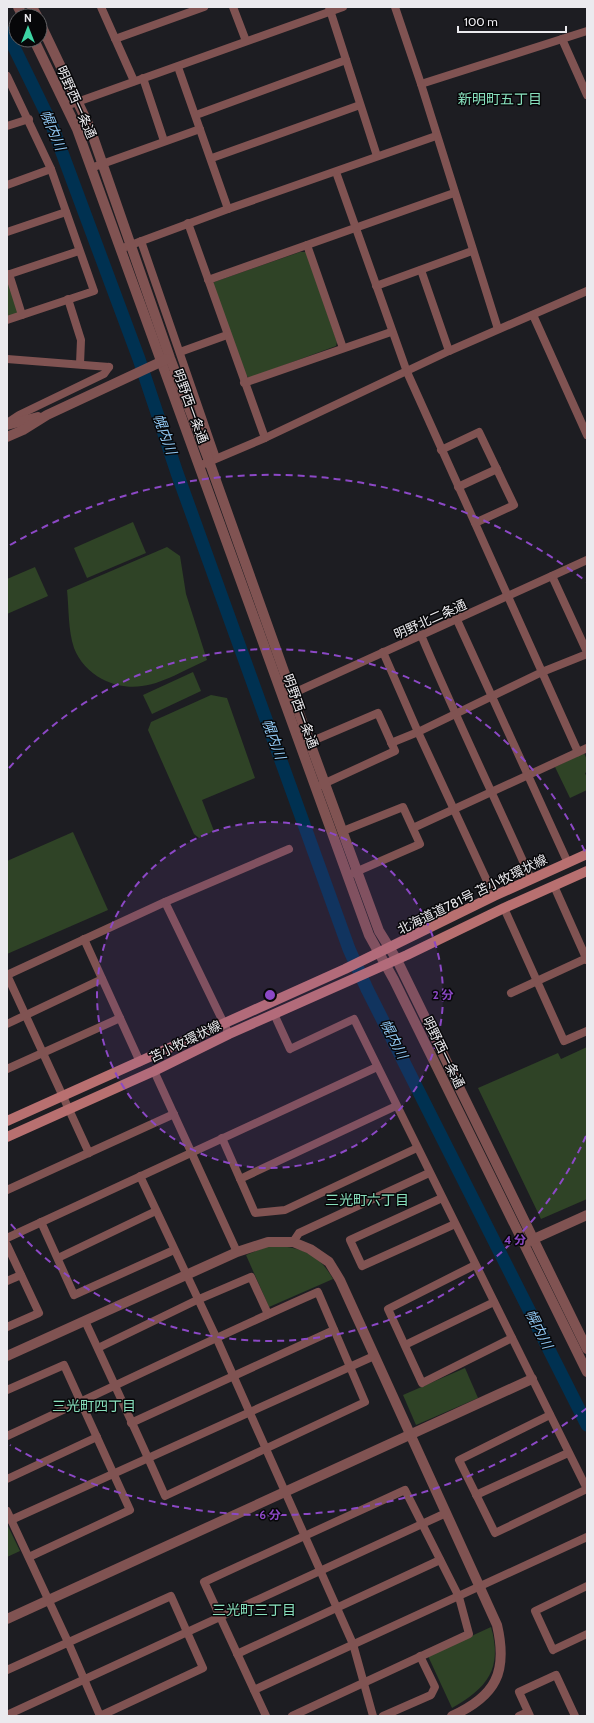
<svg xmlns="http://www.w3.org/2000/svg" width="594" height="1723" viewBox="0 0 594 1723" font-family="Cabin,'Noto Sans JP',sans-serif">
	<rect width="100%" height="100%" fill="#1d1d22"/>
	<g fill="#2f4326">
		<path d="M300 252H306L337 342 336 346 249 378 246 375 213 284 214 282Z"/>
		<path d="M7 275 22 315 7 320Z"/>
		<path d="M133 522 146 553 87 578 74 548Z"/>
		<path d="M167 547 180 556 186 594 207 660C171 676 141 699 102 679 89 672 79 661 74 648 68 630 69 609 67 590Z"/>
		<path d="M35 567 48 596 7 614V579Z"/>
		<path d="M193 672 201 691 152 714 143 695Z"/>
		<path d="M211 695 227 698 255 778 202 800 214 831 199 838 194 834 148 730 151 722Z"/>
		<path d="M584 753 587 760V772L585 773 587 778V790L570 798 555 767Z"/>
		<path d="M73 832 108 910 7 954V861Z"/>
		<path d="M587 1047V1199L541 1219 478 1088 558 1053 561 1059Z"/>
		<path d="M269 1246C298 1246 318 1252 333 1279L269 1307 246 1255Z"/>
		<path d="M465 1368 478 1398 416 1425 403 1395Z"/>
		<path d="M7 1524 20 1551 7 1557Z"/>
		<path d="M491 1627C503 1669 487 1688 452 1708L428 1656Z"/>
	</g>
	<g fill="none" stroke-linecap="round" stroke-linejoin="round">
		<path stroke="#003151" stroke-width="13" d="M7 33 51 123 139 359 177 473 349 949 367 989 587 1425"/>
		<g stroke="#805352" stroke-width="8">
			<path d="M101 7 134 81"/>
			<path d="M233 7 246 41"/>
			<path d="M329 7 377 156"/>
			<path d="M395 7 421 84 498 329"/>
			<path d="M115 39 204 7"/>
			<path d="M562 39 587 95"/>
			<path d="M178 67 228 209"/>
			<path d="M7 76 51 169 94 291 7 320"/>
			<path d="M143 78 164 141"/>
			<path d="M421 84 587 31"/>
			<path d="M66 106 343 7"/>
			<path d="M196 115 346 60"/>
			<path d="M7 126 29 119"/>
			<path d="M212 158 360 105"/>
			<path d="M91 168 200 129"/>
			<path d="M336 172 407 372 578 752"/>
			<path d="M7 185 51 169"/>
			<path d="M188 223 265 438"/>
			<path d="M7 232 66 212"/>
			<path d="M141 241 216 458"/>
			<path d="M307 245 343 348"/>
			<path d="M120 249 228 209 436 136"/>
			<path d="M421 270 449 351"/>
			<path d="M9 274 22 315"/>
			<path d="M7 275 79 251"/>
			<path d="M208 280 454 193"/>
			<path d="M376 286 472 251"/>
			<path d="M68 299 81 340 80 364"/>
			<path d="M533 315 587 435"/>
			<path d="M180 352 227 335"/>
			<path d="M7 359 109 367"/>
			<path d="M244 383 391 332"/>
			<path d="M7 423 19 415 104 374 109 367"/>
			<path d="M441 450 479 432 514 505 475 523"/>
			<path d="M199 466 265 438 449 351 587 291"/>
			<path d="M458 487 497 469"/>
			<path d="M552 576 587 652"/>
			<path d="M457 620 568 863"/>
			<path d="M421 635C456 718 495 798 531 879"/>
			<path d="M383 652 418 732 494 896"/>
			<path d="M287 696 587 560"/>
			<path d="M310 742 378 713 395 751 321 785"/>
			<path d="M391 743 418 732 542 672 587 654"/>
			<path d="M413 828 587 748"/>
			<path d="M343 831 403 807 420 844 351 874"/>
			<path d="M554 886 587 960"/>
			<path d="M165 902 229 1034"/>
			<path d="M504 908 564 1041 587 1031"/>
			<path d="M84 939 140 1062"/>
			<path d="M7 975 165 902 289 849"/>
			<path d="M7 975 89 1153"/>
			<path d="M511 993 587 958"/>
			<path d="M274 1014 290 1049 354 1019 587 1489"/>
			<path d="M7 1024 102 979"/>
			<path d="M7 1069 120 1018"/>
			<path d="M154 1071 237 1252"/>
			<path d="M222 1138 255 1213 285 1210 417 1148"/>
			<path d="M140 1176 216 1337 353 1644 373 1716"/>
			<path d="M240 1179 396 1106"/>
			<path d="M7 1190 174 1114"/>
			<path d="M442 1198 350 1240 362 1266 455 1224"/>
			<path d="M41 1222 74 1295 174 1250"/>
			<path d="M7 1238 377 1067"/>
			<path d="M293 1242 299 1233 429 1173"/>
			<path d="M7 1245 39 1313 7 1327"/>
			<path d="M58 1258 156 1211"/>
			<path d="M475 1265 388 1309 422 1383 512 1338"/>
			<path d="M7 1281 21 1275"/>
			<path d="M405 1345 494 1302"/>
			<path d="M98 1348 197 1300 251 1277 268 1314"/>
			<path d="M7 1390 64 1365 130 1510 29 1557"/>
			<path d="M550 1415 459 1460 495 1533 587 1489"/>
			<path d="M131 1423 334 1330"/>
			<path d="M7 1436C111 1388 213 1338 318 1292L365 1402 165 1496C139 1437 112 1379 85 1321"/>
			<path d="M7 1479 97 1437"/>
			<path d="M476 1495 568 1453"/>
			<path d="M7 1511 68 1642 100 1716 203 1668 171 1596 7 1670"/>
			<path d="M11 1520 374 1356"/>
			<path d="M587 1586 535 1611 553 1650 587 1634"/>
			<path d="M237 1654 440 1560"/>
			<path d="M254 1690 587 1537"/>
			<path d="M7 1715 446 1513"/>
			<path d="M266 1716 204 1582 405 1490 459 1597 469 1634 292 1716"/>
			<path d="M383 1716 431 1695 435 1687 420 1656"/>
			<path d="M519 1716 528 1712"/>
			<path d="M530 1716 519 1692 556 1675 575 1716"/>
		</g>
		<g stroke="#805352" stroke-width="10">
			<path d="M18 7 23 16"/>
			<path d="M32 7 37 16"/>
			<path d="M40 23 90 128 170 358 209 461 292 694 379 931 397 960 587 1349"/>
			<path d="M34 40 77 129 369 935 394 980 587 1372"/>
			<path d="M7 425 38 417"/>
			<path d="M7 437 23 430 47 415 167 359"/>
			<path d="M527 1242 587 1215"/>
			<path d="M7 1356 237 1252 268 1242H293L310 1249 329 1262 340 1280 497 1625C508 1672 496 1696 452 1716"/>
			<path d="M7 1619 532 1379"/>
		</g>
		<g stroke="#b87070" stroke-width="10">
			<path d="M7 1121 345 969 494 896 587 854"/>
			<path d="M7 1137 154 1071 229 1034 407 955 504 908 587 871"/>
		</g>
	</g>
	<circle cx="270" cy="995" r="173" fill="#8c48c6" fill-opacity=".12"/>
	<g fill="none" stroke="#8c48c6" stroke-width="2" stroke-dasharray="7 5">
		<circle cx="270" cy="995" r="173"/>
		<path d="M586 1136A346 346 0 0 1 9 1222M9 768A346 346 0 0 1 586 854"/>
		<path d="M587 1408A520 520 0 0 1 10 1445M10 545A520 520 0 0 1 587 582"/>
	</g>
	<g text-anchor="middle" dominant-baseline="central" stroke-width="3" stroke-linejoin="round" paint-order="stroke">
		<g font-size="13" fill="#ebeaee" stroke="#070709">
			<text transform="translate(77 102) rotate(66)">明野西一条通</text>
			<text transform="translate(191 406) rotate(70)">明野西一条通</text>
			<text transform="translate(430 619) rotate(-24)">明野北二条通</text>
			<text transform="translate(301 711) rotate(70)">明野西一条通</text>
			<text transform="translate(472 894) rotate(-26)">北海道道781号 苫小牧環状線</text>
			<text transform="translate(185 1041) rotate(-26)">苫小牧環状線</text>
			<text transform="translate(444 1052) rotate(64)">明野西一条通</text>
		</g>
		<g font-size="14" fill="#88e0bd" stroke="#070709">
			<text x="500" y="99">新明町五丁目</text>
			<text x="367" y="1200">三光町六丁目</text>
			<text x="94" y="1406">三光町四丁目</text>
			<text x="254" y="1610">三光町三丁目</text>
		</g>
		<g font-size="14" font-style="italic" fill="#91c8f3" stroke="#070709">
			<text transform="translate(53 130) rotate(67)">幌内川</text>
			<text transform="translate(165 434) rotate(70)">幌内川</text>
			<text transform="translate(274 739) rotate(70)">幌内川</text>
			<text transform="translate(394 1039) rotate(63)">幌内川</text>
			<text transform="translate(539 1329) rotate(63)">幌内川</text>
		</g>
	</g>
	<circle cx="270" cy="995" r="6" fill="#8c48c6" stroke="#070709" stroke-width="2"/>
	<g font-size="12" text-anchor="middle" font-weight="bold" fill="#8c48c6" stroke="#070709" stroke-width="3" stroke-linejoin="round" paint-order="stroke">
		<text x="443" y="999">2 分</text>
		<text x="515" y="1244">4 分</text>
		<text x="270" y="1519">6 分</text>
	</g>
	<rect width="594" height="1723" fill="none" stroke="#ebeaee" stroke-width="16"/>
	<g transform="translate(28 28)"><circle r="19" fill="#070709" stroke="#626265"/>
	<path d="M0-3L7 15L0 10L-7 15Z" fill="#3dd4a3"/>
	<text y="-6" font-size="11" font-weight="bold" text-anchor="middle" fill="#ebeaee">N</text>
	</g>
	<path d="M458 26v6h108v-6" fill="none" stroke="#ebeaee" stroke-width="2"/>
	<text x="464" y="26" font-size="12" fill="#ebeaee" stroke="#070709" stroke-width="3" paint-order="stroke">100 m</text>
</svg>
